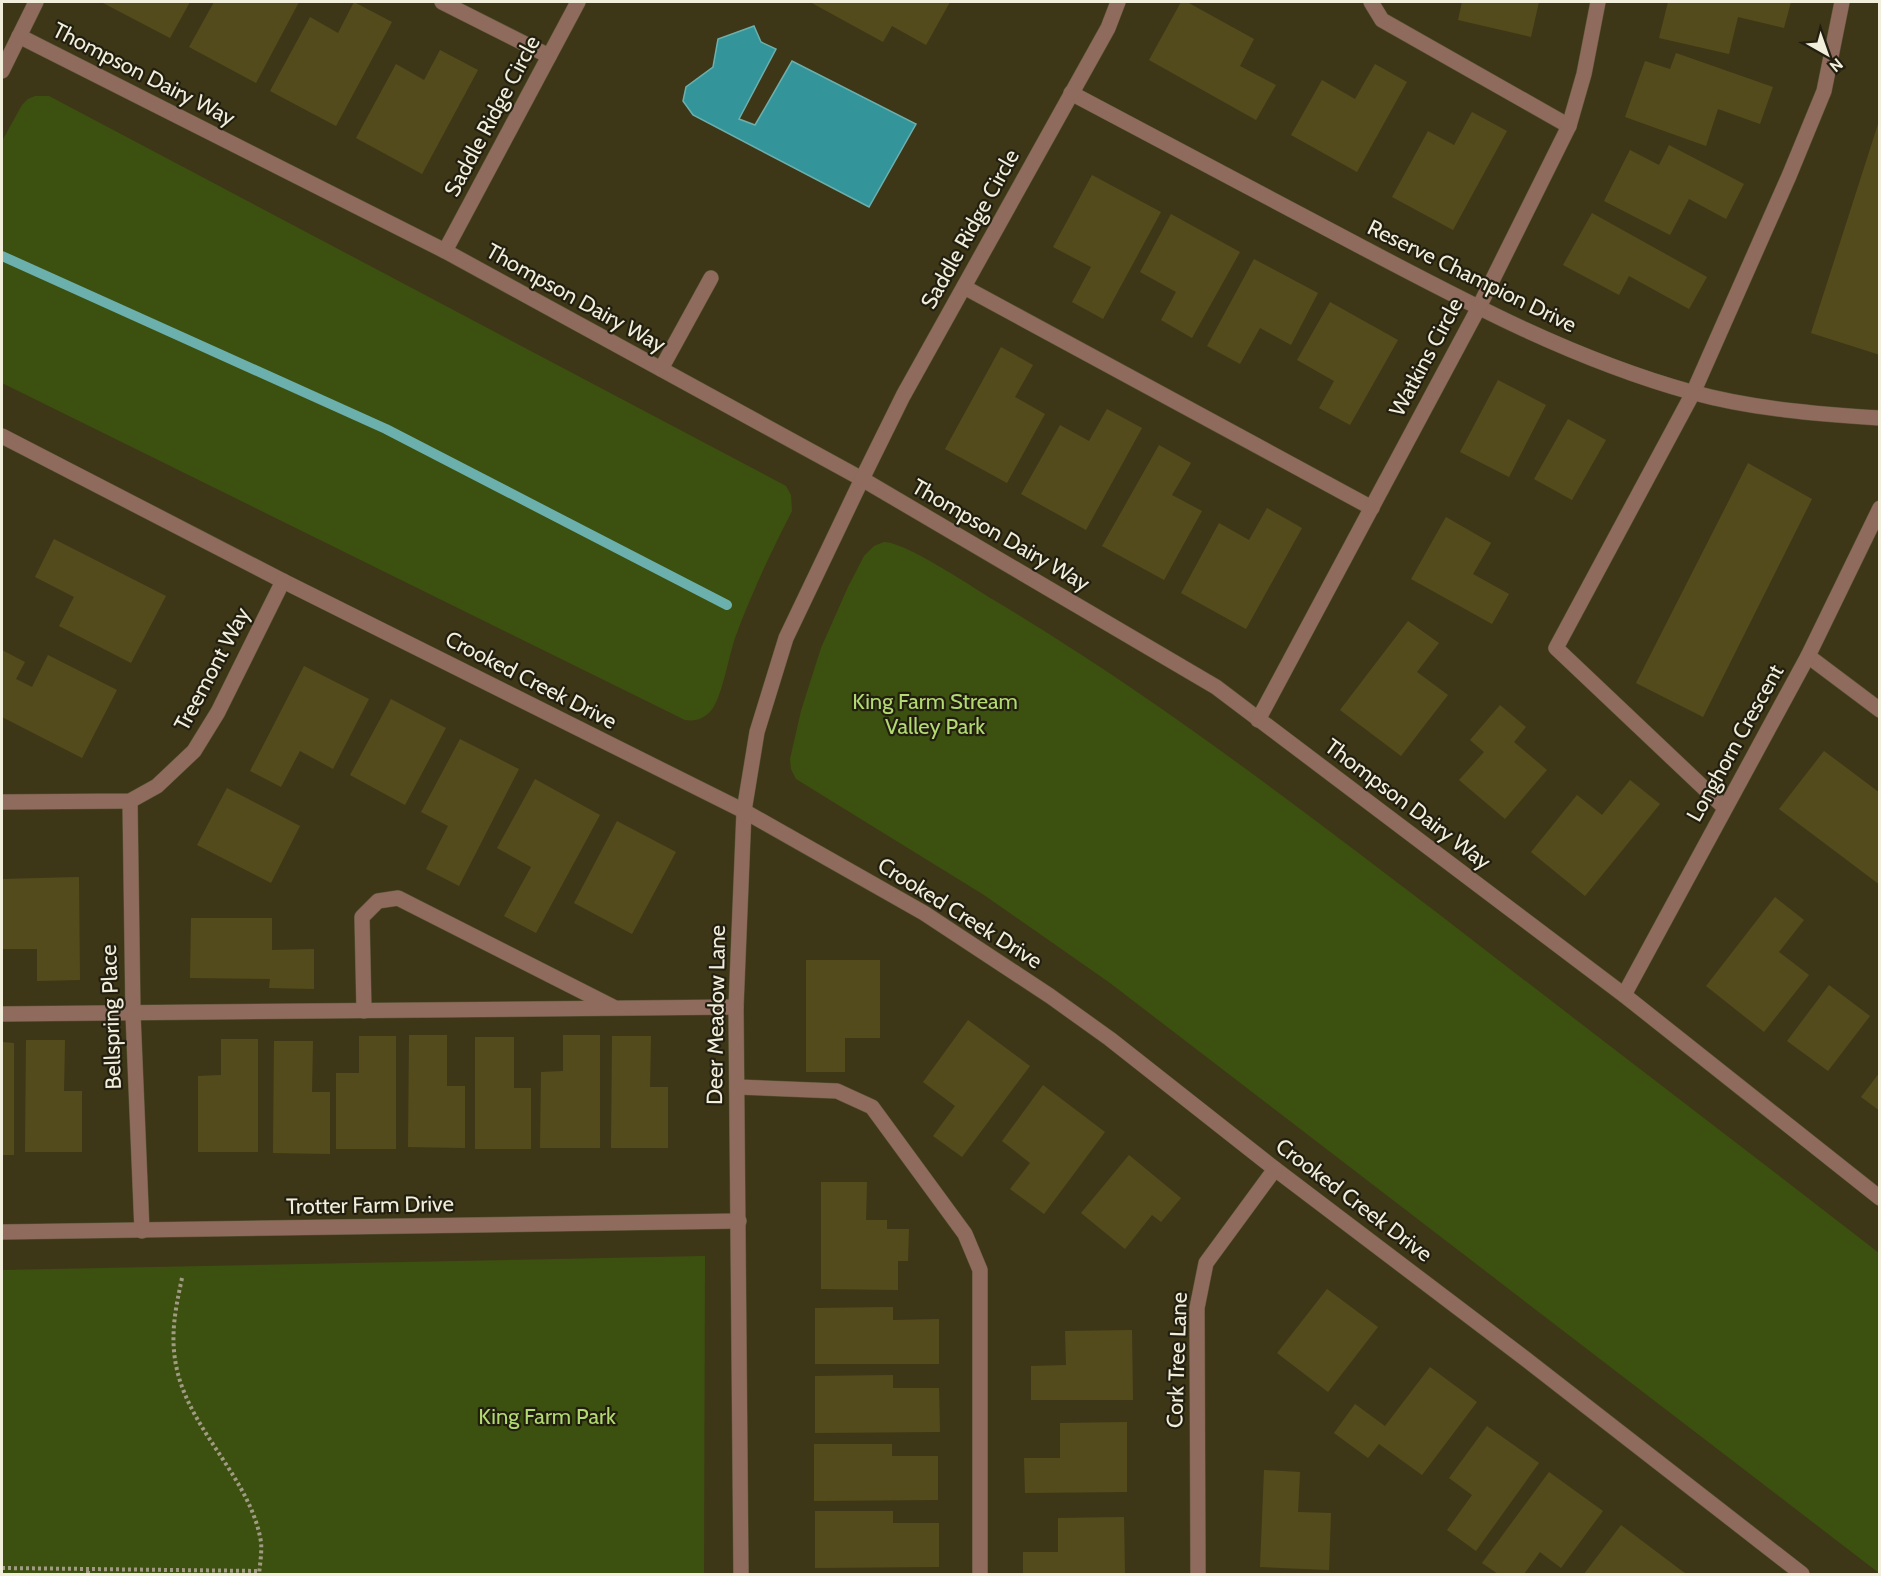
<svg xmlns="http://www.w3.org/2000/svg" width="1881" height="1576" viewBox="0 0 1881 1576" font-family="Cabin,sans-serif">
	<rect width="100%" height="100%" fill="#3e3717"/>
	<g fill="#3c5110">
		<path d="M35 96H49L786 486 791 495 792 511C771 552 751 594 735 638 729 656 722 695 713 708 706 718 696 722 685 720L2 383V141L22 105 28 99Z"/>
		<path d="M884 542C905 542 971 586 992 599 1150 693 1294 804 1440 915 1586 1028 1733 1140 1879 1253V1573L1110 983 984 895 796 779 791 769 790 759 801 711 821 648 848 587 864 556 874 546Z"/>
		<path d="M705 1256 704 1574H2V1270Z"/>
	</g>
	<path fill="#33959a" stroke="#6cb0ae" stroke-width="1.5" d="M754 26 761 42 776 49 739 119 755 125 792 61 916 124 869 207 693 115 683 101 686 87 713 67 718 39Z"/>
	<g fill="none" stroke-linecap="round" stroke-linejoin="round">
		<path stroke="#6cb0ae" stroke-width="10" d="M2 256 386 429 727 605"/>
	</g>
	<g fill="#544b1c">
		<path d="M104 2H190L170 38 103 3Z"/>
		<path d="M214 2H299L256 83 189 47Z"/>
		<path d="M354 2 392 22 336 126 270 91 310 17 338 33Z"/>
		<path d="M810 2H950L926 45 892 26 883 42Z"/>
		<path d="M1181 2H1187L1254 39 1240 66 1276 85 1256 120 1149 60Z"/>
		<path d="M1462 2H1539L1531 37 1458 20Z"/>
		<path d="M1668 2H1791L1784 28 1738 17 1729 54 1659 38Z"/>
		<path d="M440 50 478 70 422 174 356 138 396 64 424 80Z"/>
		<path d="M1676 53 1773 87 1760 124 1718 109 1706 146 1625 117 1645 61 1670 69Z"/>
		<path d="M1375 64 1407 82 1357 172 1291 135 1322 80 1355 99Z"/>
		<path d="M1472 112 1507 131 1453 230 1392 197 1428 131 1454 145Z"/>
		<path d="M1879 121H1880V355L1811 333Z"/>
		<path d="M1669 145 1744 184 1726 219 1689 199 1670 235 1604 201 1630 150 1659 165Z"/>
		<path d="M1092 175 1161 212 1103 319 1072 302 1091 267 1053 247Z"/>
		<path d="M1592 213 1707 277 1689 309 1629 276 1619 295 1563 265Z"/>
		<path d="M1171 214 1240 252 1192 338 1161 320 1176 292 1140 272Z"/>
		<path d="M1254 259 1318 293 1291 345 1260 328 1240 364 1207 346Z"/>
		<path d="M1330 302 1398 340 1350 425 1319 408 1334 381 1297 360Z"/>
		<path d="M1001 347 1033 365 1015 397 1045 414 1007 483 945 449Z"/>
		<path d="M1498 380 1546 405 1509 477 1460 452Z"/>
		<path d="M1107 409 1142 428 1086 530 1021 494 1060 425 1089 441Z"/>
		<path d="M1568 419 1606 440 1572 500 1534 479Z"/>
		<path d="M1159 445 1191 463 1172 495 1202 511 1164 580 1102 546Z"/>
		<path d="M1748 463 1812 499 1703 717 1636 683Z"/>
		<path d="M1267 508 1302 528 1246 629 1181 593 1219 523 1249 540Z"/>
		<path d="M1446 517 1491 543 1473 574 1509 594 1492 624 1411 579Z"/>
		<path d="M54 539 166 596 131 663 59 626 74 597 35 577Z"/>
		<path d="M1408 621 1439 643 1417 672 1448 695 1401 756 1340 710Z"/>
		<path d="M2 650 25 662 16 679 32 687 48 655 117 690 82 758 2 717Z"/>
		<path d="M304 666 369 699 333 769 300 751 281 787 250 771Z"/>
		<path d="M391 699 446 728 405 805 350 775Z"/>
		<path d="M1500 705 1526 727 1514 742 1547 770 1505 819 1459 780 1484 752 1470 740Z"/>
		<path d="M460 739 519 769 459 886 426 869 448 826 421 812Z"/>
		<path d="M1824 751 1880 793V885L1779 809Z"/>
		<path d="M535 779 600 815 536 933 504 916 531 867 497 848Z"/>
		<path d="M1630 780 1660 804 1585 896 1531 852 1577 795 1602 815Z"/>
		<path d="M227 788 300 826 271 883 197 845Z"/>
		<path d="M617 821 676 852 632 934 574 903Z"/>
		<path d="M79 877 80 980 37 981V949H2V879Z"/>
		<path d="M1775 897 1804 920 1779 952 1809 975 1764 1032 1706 986Z"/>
		<path d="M191 918H272V950L314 949V989L269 988 270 979 190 978Z"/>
		<path d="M806 960H880V1038H845V1072H806Z"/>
		<path d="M1829 985 1870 1016 1828 1071 1787 1041Z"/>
		<path d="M968 1020 1030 1066 962 1157 933 1136 955 1106 923 1082Z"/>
		<path d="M409 1035H447V1086H465V1148L408 1147Z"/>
		<path d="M563 1035H600V1148H540L541 1072 563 1071Z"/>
		<path d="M359 1036H396V1149H336V1073H359Z"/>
		<path d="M612 1036H651L650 1087H668V1148H611Z"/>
		<path d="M475 1037H514V1088H531V1149H475Z"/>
		<path d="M221 1039H258V1152H198V1076L221 1075Z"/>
		<path d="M26 1040H65L64 1091H82V1152H25Z"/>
		<path d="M274 1041H313L312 1092H330V1154L273 1153Z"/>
		<path d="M2 1042 14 1043V1155H2Z"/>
		<path d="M1880 1072V1111L1861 1097Z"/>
		<path d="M1043 1085 1105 1132 1044 1214 1010 1189 1030 1163 1002 1141Z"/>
		<path d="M1129 1155 1181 1198 1161 1222 1152 1215 1125 1249 1081 1213Z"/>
		<path d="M821 1182H867L866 1220H887V1229H909L908 1261H898V1290L821 1289Z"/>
		<path d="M1327 1289 1378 1327 1328 1392 1277 1353Z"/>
		<path d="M893 1307V1320L939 1319V1364H815V1308Z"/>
		<path d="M1132 1330 1133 1400H1031V1366L1066 1365 1065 1331Z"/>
		<path d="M1430 1367 1477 1402 1422 1475 1379 1444 1368 1458 1334 1433 1355 1404 1385 1426Z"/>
		<path d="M893 1375V1388H939L940 1432 815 1433V1376Z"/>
		<path d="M1127 1422V1492L1025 1493 1024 1458H1060V1423Z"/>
		<path d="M1487 1426 1539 1463 1476 1551 1447 1530 1472 1495 1449 1478Z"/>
		<path d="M814 1444H892V1456H938V1500L814 1501Z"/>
		<path d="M1264 1470 1300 1472 1298 1512 1331 1513 1329 1570 1260 1567Z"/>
		<path d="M1549 1472 1603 1511 1561 1568 1540 1552 1524 1574H1498L1482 1563Z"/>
		<path d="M815 1511H893V1523H939V1567L815 1568Z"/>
		<path d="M1124 1517 1125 1574H1023V1552H1058V1518Z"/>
		<path d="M1621 1525 1682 1571 1687 1574H1584Z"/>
	</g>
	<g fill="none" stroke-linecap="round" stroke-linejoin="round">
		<g stroke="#5b5437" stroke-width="16">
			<g id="minor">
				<path d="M442 2 549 56"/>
				<path d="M1371 2 1382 20 1569 126"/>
				<path d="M19 36 445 251 862 479 1216 687 1624 995 1880 1198"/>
				<path d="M2 71 36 2"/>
				<path d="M1071 93C1166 144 1261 194 1356 244 1464 301 1572 359 1691 392 1752 409 1817 414 1880 418"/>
				<path d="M445 251 578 2"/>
				<path d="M964 287 1372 508"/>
				<path d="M661 369 711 278"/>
				<path d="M2 436 283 581 744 811 924 913 1050 996 1110 1039 1275 1169 1523 1357 1802 1574"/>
				<path d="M1808 656 1880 710"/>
				<path d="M1258 720 1478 309 1569 126 1584 74 1598 2"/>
				<path d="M130 801 133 1014 142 1231"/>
				<path d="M2 802 130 801 157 786 194 751 218 712 283 581"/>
				<path d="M1725 808 1556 648 1693 393 1789 176 1824 91 1842 2"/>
				<path d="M1624 995 1808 656 1880 508"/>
				<path d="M364 1011 362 917 378 901 398 898 613 1007"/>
				<path d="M2 1014 736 1007"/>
				<path d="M737 1087 837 1091 872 1107 965 1234 980 1270V1574"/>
				<path d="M2 1232 739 1221"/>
				<path d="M741 1574 736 1007 744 811 757 732 786 638 862 479 903 396 1108 28 1118 2"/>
				<path d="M1198 1574 1197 1308 1206 1263 1275 1169"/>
			</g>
		</g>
		<g stroke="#a19b83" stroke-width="4" stroke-dasharray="3 3" stroke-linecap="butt">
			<path d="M182 1278C175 1311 169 1339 178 1374 194 1435 251 1480 261 1542 262 1552 260 1564 259 1574"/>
			<path d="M2 1568 260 1571"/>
			<path d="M88 1574V1568"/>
		</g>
		<use href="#minor" stroke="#8e6b5c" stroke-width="15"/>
	</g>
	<g text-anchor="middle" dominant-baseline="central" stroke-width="4.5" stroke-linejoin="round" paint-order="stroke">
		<g font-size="22" fill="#f2eedc" stroke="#221f11">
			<text transform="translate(144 74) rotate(27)">Thompson Dairy Way</text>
			<text transform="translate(492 116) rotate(-62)">Saddle Ridge Circle</text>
			<text transform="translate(970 229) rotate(-61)">Saddle Ridge Circle</text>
			<text transform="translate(1472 276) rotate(26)">Reserve Champion Drive</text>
			<text transform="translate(576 298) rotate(29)">Thompson Dairy Way</text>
			<text transform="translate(1426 357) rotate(-62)">Watkins Circle</text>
			<text transform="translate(1001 535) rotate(30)">Thompson Dairy Way</text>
			<text transform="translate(212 669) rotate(-62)">Treemont Way</text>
			<text transform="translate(531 680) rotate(27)">Crooked Creek Drive</text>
			<text transform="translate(1735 743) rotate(-61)">Longhorn Crescent</text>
			<text transform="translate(1408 804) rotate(37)">Thompson Dairy Way</text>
			<text transform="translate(960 913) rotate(32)">Crooked Creek Drive</text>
			<text transform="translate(716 1015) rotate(-89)">Deer Meadow Lane</text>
			<text transform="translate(111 1017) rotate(-92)">Bellspring Place</text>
			<text transform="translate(1354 1200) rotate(37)">Crooked Creek Drive</text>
			<text transform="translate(370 1205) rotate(-1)">Trotter Farm Drive</text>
			<text transform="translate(1177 1360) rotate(-88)">Cork Tree Lane</text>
		</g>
		<g font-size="22" fill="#b2da70" stroke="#221f11">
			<text x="935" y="701">King Farm Stream<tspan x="935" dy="25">Valley Park</tspan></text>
			<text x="547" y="1416">King Farm Park</text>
		</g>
	</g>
	<rect width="1881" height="1576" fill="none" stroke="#f2eedc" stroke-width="6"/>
	<g transform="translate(1827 54) rotate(140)" stroke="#221f11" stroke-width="4.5" paint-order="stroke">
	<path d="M0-4.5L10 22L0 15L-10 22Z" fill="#f2eedc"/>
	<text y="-9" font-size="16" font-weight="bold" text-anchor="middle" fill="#f2eedc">N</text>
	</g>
</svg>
